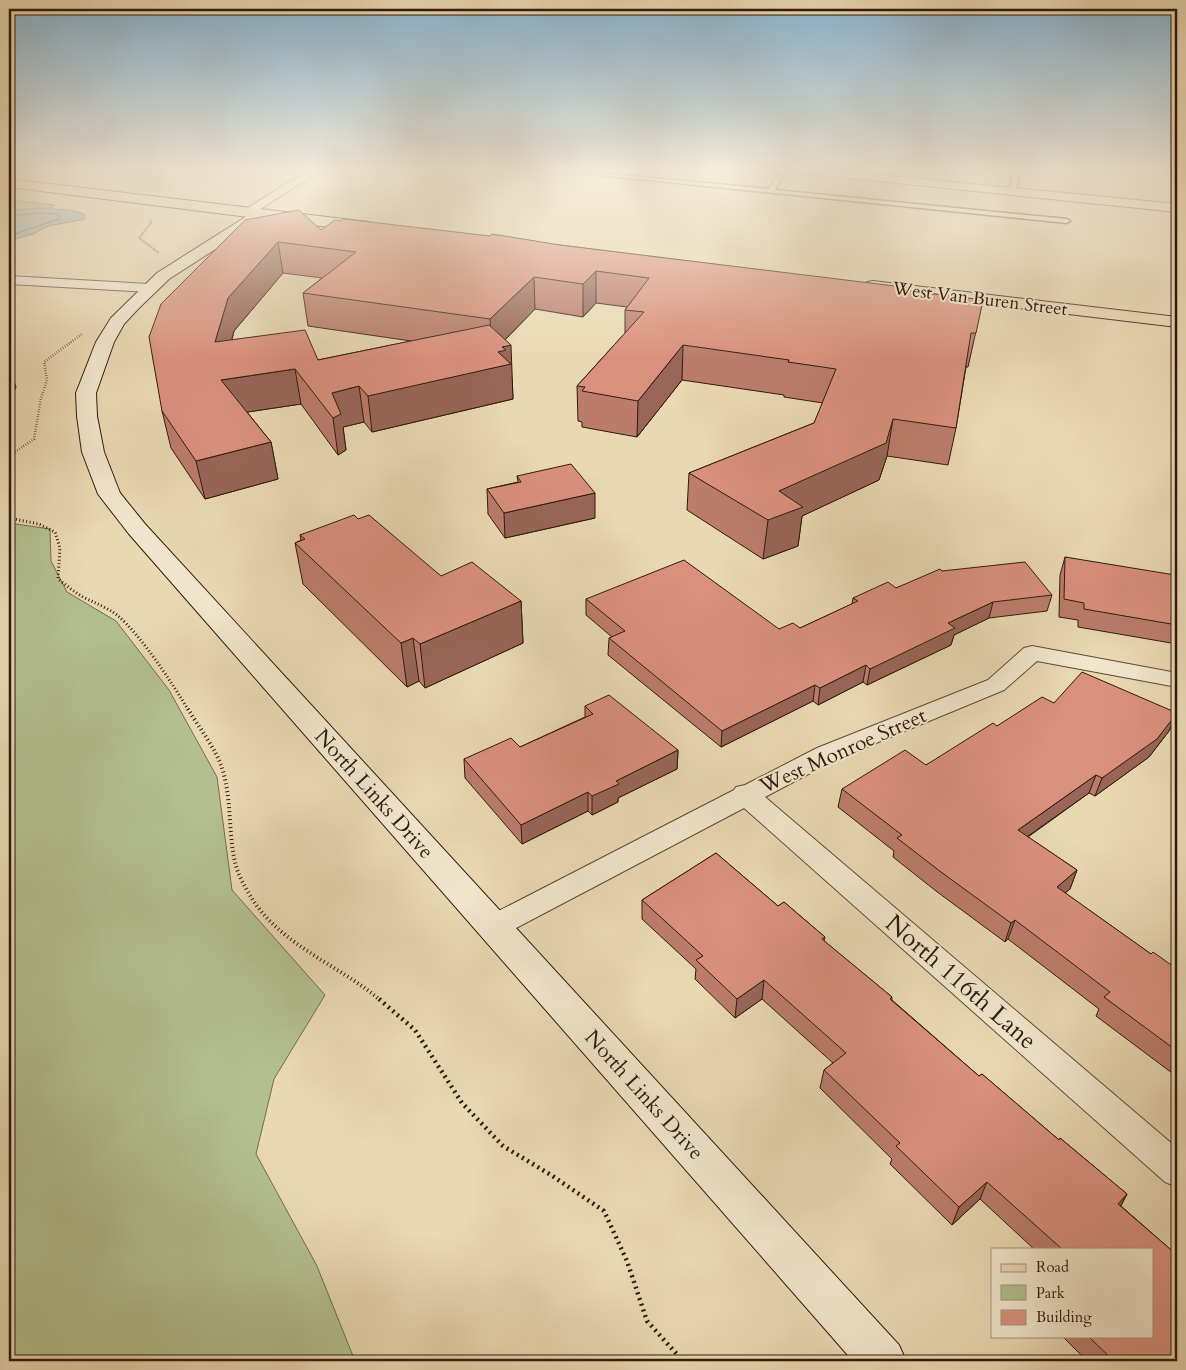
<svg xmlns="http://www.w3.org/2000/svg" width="1186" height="1370" viewBox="0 0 1186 1370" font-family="Cardo,serif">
	<rect width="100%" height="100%" fill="#e9d8b2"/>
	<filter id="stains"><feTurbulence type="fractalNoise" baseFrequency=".004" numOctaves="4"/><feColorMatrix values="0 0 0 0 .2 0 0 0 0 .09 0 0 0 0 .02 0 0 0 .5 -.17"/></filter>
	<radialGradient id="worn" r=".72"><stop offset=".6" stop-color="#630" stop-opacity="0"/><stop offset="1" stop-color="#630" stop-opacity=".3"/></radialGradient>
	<g fill="#b3bf8e" stroke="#726c4c">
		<path d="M9 200 55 205 51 208 9 211Z"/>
		<path d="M9 523 50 529 51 561 67 592 116 621 169 690 217 777 232 890 325 995 274 1079 256 1154 317 1266 355 1361H9Z"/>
	</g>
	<path fill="#9ab8b5" stroke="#707971" d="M40 208 70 210 84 214 85 219 48 226 33 234 9 241V211Z"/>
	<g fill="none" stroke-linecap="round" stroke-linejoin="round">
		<path stroke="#666960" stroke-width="1" d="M9 216 40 213 58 214 60 217 59 219 9 236"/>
		<g stroke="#5f4a34" stroke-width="3">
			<g id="lane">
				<path d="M558 169 769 189 782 169H786L775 190 1067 219 1070 221 1067 223 560 171Z"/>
				<path d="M1014 169H1020L1016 191 1013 193 1010 191Z"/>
				<path d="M1090 169 1127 170 1128 169H1132L1133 172 1130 174 1092 171Z"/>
			</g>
		</g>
		<g stroke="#5f4a34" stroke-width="2">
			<g id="street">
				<path d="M310 169H323L251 215 247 216 241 212Z"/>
				<path d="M784 169H819L1177 204V212L789 172 785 171Z"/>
				<path d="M9 276 149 284 154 285 156 288 154 291 149 292 9 284Z"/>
				<path d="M1032 646 1177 673V687L1037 661 1004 690 835 760 765 797 1177 1148V1187L1165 1182 744 808 503 935 493 939 483 935 478 927 483 919 734 790 736 787 745 785 817 748 988 680 1024 648Z"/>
			</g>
		</g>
		<g stroke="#311a0a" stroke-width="2">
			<path id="secondary" d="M260 210 265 211 267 214 265 217 169 279 138 309 124 324 114 342 96 393 97 416 104 452 120 493 145 524 899 1345 906 1361H853L129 534 98 494 82 452 77 416 76 393 96 342 111 318 157 273 255 211Z"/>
		</g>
		<g stroke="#311a0a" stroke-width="2">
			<g id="primary">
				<path d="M9 179 369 222 374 224 377 227 374 230 369 232 9 187Z"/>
				<path d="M873 281 1177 317V327L867 290 865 286 867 282Z"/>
			</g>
		</g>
		<path stroke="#311a0a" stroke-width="2" stroke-dasharray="0.5 1" stroke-linecap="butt" d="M150 220 151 223 139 238 159 253"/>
		<path stroke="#311a0a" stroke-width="2.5" stroke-dasharray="0.5 2" stroke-linecap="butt" d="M9 456 34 439 41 398 47 380 44 362 82 334"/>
		<path stroke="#311a0a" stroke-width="3" stroke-dasharray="1 2.5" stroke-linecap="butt" d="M9 518 39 524 55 532 60 548 58 579C66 585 74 592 83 597 95 603 106 607 117 615 141 635 172 683 189 711"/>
		<path stroke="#311a0a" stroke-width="4" stroke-dasharray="1 3" stroke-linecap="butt" d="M188 709C198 726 217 751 222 768 232 799 228 832 235 862 237 873 245 887 251 897 280 945 339 965 380 1000"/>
		<path stroke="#311a0a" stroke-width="4.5" stroke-dasharray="2 4" stroke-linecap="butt" d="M379 999 415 1030 462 1103 503 1146 551 1175 604 1211 627 1261 647 1321 683 1361"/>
		<use href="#lane" fill="#f1e6cd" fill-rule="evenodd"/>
		<use href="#street" fill="#f1e6cd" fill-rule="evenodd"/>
		<use href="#secondary" fill="#f1e6cd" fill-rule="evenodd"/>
		<use href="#primary" fill="#e9d8b2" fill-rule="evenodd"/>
	</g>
	<g fill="#bb7c6c" stroke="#311a0a" fill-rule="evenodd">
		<path d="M245 220 321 230 560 245 911 291 983 300 968 367H966L956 428 948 465 887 456 879 480 802 516 798 546 763 559 687 510 689 473 814 423 823 403 784 397V395L682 380 637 437 582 427V422L578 421 577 386 625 333V310L627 307 596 303 583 317 535 309 505 340 512 379 513 399 372 432 364 422 343 427 346 450 338 455 301 404 247 412 271 442 278 479 205 499 171 448 162 411ZM283 273 322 278 303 293 308 326 411 341 318 360 232 340 234 331Z"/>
		<path d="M517 476 595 518 505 538 488 514 487 489 518 482Z"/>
		<path d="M358 519 441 576 521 601 523 643 425 688 419 681 407 687 303 584 295 543 301 540 300 535Z"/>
		<path d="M1065 557 1177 590V644L1078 627V620L1059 617 1060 575Z"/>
		<path d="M942 571 1052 595 1047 611 989 618 954 635 951 645 867 685 863 682 818 705 813 701 721 747 608 655 609 638 612 637 586 615V599L779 629 800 628 852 604 853 598 896 588Z"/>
		<path d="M1054 703 1177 713 1169 731 1149 757 1095 796 1089 793 1028 837 1077 870 1070 889 1065 893 1151 954 1177 969V1079L1175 1077 1176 1076 1096 1016 1099 1009 1008 939 1005 942 936 891 893 857 894 851 838 807 842 789 926 765 997 726Z"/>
		<path d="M585 706 678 750 677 769 618 798V802L592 815 588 811 522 844 465 778 464 759 520 747 585 717Z"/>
		<path d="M716 853 778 906 784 902 825 937 824 941 892 997V1000L979 1076 982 1074 1059 1140 1060 1138 1127 1194 1121 1206 1177 1255V1361H1087L1062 1336H1152V1249H1034L980 1199 952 1225 890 1164 892 1159 820 1088 824 1070 833 1063 762 999 735 1018 695 979 696 969 642 919V900Z"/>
	</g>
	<g fill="#986558" stroke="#311a0a">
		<path d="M278 242 283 273 234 331 222 376 215 342 228 298Z"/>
		<path d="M596 271V303L583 317V284Z"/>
		<path d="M534 277 535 309 492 353 490 319Z"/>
		<path d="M511 345 513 399 372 432 368 396 498 352 502 347Z"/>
		<path d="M683 345 682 380 637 437 638 401Z"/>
		<path d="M295 369 301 404 228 415 221 380Z"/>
		<path d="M11 372 16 387 9 405V377Z"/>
		<path d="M359 386 364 422 343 427 346 450 338 455 333 418 332 393Z"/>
		<path d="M893 419 887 456 879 480 802 516 798 546 763 559 768 520 779 491Z"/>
		<path d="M271 442 278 479 205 499 196 461Z"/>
		<path d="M595 493V518L505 538 504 513Z"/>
		<path d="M521 601 523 643 425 688 420 644Z"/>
		<path d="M993 602 989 618 954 635 951 645 867 685 870 669 948 623Z"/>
		<path d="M413 638 419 681 407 687 401 643Z"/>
		<path d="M866 665 863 682 818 705 820 688Z"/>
		<path d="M815 685 813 701 721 747 722 731Z"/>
		<path d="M1177 713 1169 731 1149 757 1095 796 1102 778Z"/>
		<path d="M678 750 677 769 618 798V802L592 815V796L616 781Z"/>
		<path d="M1096 775 1089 793 1011 848 1018 830Z"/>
		<path d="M588 792V811L522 844 521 825Z"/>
		<path d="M1077 870 1070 889 1050 905 1057 887Z"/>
		<path d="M1015 920 1008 939 1005 942 1011 923Z"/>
		<path d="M764 980 762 999 735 1018 737 999Z"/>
		<path d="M987 1182 980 1199 952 1225 959 1207Z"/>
		<path d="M1127 1194 1117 1212 1118 1204Z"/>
	</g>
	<g fill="#d9907d" stroke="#311a0a">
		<path d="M299 210 321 230 335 220 341 221 344 219 490 236 492 234 560 245 911 288 910 291 983 300 976 333H971L956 428 893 419 886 443 779 491 803 507 768 520 689 473 814 423 836 369 788 362 789 360 683 345 638 401 582 391 585 387 577 386 644 312 625 310 649 278 596 271 583 284 534 277 490 319 303 293 356 252 278 242 228 298 215 342 305 330 318 360 489 325 511 345 502 347 506 350 498 352 511 364 368 396 359 386 332 393 341 414 333 418 295 369 221 380 271 442 196 461 162 411 149 337 161 304 245 220Z"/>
		<path d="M571 464 595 493 504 513 487 489 521 482 517 476Z"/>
		<path d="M354 515 358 519 369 515 441 576 472 562 521 601 420 644 413 638 401 643 295 543 305 539 300 535Z"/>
		<path d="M1065 557 1175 575 1176 590H1177V625L1084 609V603L1064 599Z"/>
		<path d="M684 560 779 629 793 623 800 628 858 601 853 598 888 582 896 588 940 569 942 571 1025 562 1052 595 993 602 948 623 955 628 870 669 866 665 820 688 815 685 722 731 609 638 625 631 586 599Z"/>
		<path d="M1082 672 1177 713 1157 739 1102 778 1096 775 1018 830 1077 870 1057 887 1151 954 1153 952 1177 969V1051L1104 997 1110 992 1015 920 1011 923 941 872 897 838 902 835 842 789 905 750 926 765 993 723 997 726 1042 697 1054 703Z"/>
		<path d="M609 695 678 750 616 781 619 784 592 796 588 792 521 825 464 759 511 738 520 747 593 714 585 706Z"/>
		<path d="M716 853 778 906 784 902 825 937 822 939 892 997 890 999 979 1076 982 1074 1059 1140 1060 1138 1127 1194 1118 1204 1177 1255V1361H1114L1088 1336H1152V1249H1062L987 1182 959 1207 896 1146 900 1143 824 1070 846 1053 764 980 737 999 696 960 703 956 642 900Z"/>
	</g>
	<linearGradient id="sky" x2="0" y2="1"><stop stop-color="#89b6d4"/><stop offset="0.47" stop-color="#f5eddc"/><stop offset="1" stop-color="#f5eddc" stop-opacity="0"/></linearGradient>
	<rect width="1186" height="360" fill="url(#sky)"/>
	<g text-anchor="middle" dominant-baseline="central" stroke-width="4" stroke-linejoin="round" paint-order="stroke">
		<g font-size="18" fill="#311a0a" stroke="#f1e6cd">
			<text transform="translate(980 299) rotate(7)">West Van Buren Street</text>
		</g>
		<g font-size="21" fill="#311a0a" stroke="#f1e6cd">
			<text transform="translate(843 751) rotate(-24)">West Monroe Street</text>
			<text transform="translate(374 794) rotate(48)">North Links Drive</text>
			<text transform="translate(644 1095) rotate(48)">North Links Drive</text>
		</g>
		<g font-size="25" fill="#311a0a" stroke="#f1e6cd">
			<text transform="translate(961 982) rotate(41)">North 116th Lane</text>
		</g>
	</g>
	<rect width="1186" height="1370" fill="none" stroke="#e9d8b2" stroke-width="30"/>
	<rect x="10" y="10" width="1166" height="1350" fill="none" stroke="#311a0a" stroke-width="2.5"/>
	<rect x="15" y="15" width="1156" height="1340" fill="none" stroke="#311a0a"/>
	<rect x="991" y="1248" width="162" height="90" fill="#f1e6cd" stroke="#a4947f"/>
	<rect x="1001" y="1264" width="25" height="8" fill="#e9d8b2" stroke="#a4947f"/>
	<text x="1036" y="1272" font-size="15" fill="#311a0a">Road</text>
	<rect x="1001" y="1285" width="25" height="15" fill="#b3bf8e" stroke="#a4947f"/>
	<text x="1036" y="1298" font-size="15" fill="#311a0a">Park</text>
	<rect x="1001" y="1310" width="25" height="15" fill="#d9907d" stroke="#a4947f"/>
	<text x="1036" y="1322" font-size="15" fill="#311a0a">Building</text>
	<rect width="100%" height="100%" filter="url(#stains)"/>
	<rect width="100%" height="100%" fill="url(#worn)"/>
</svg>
